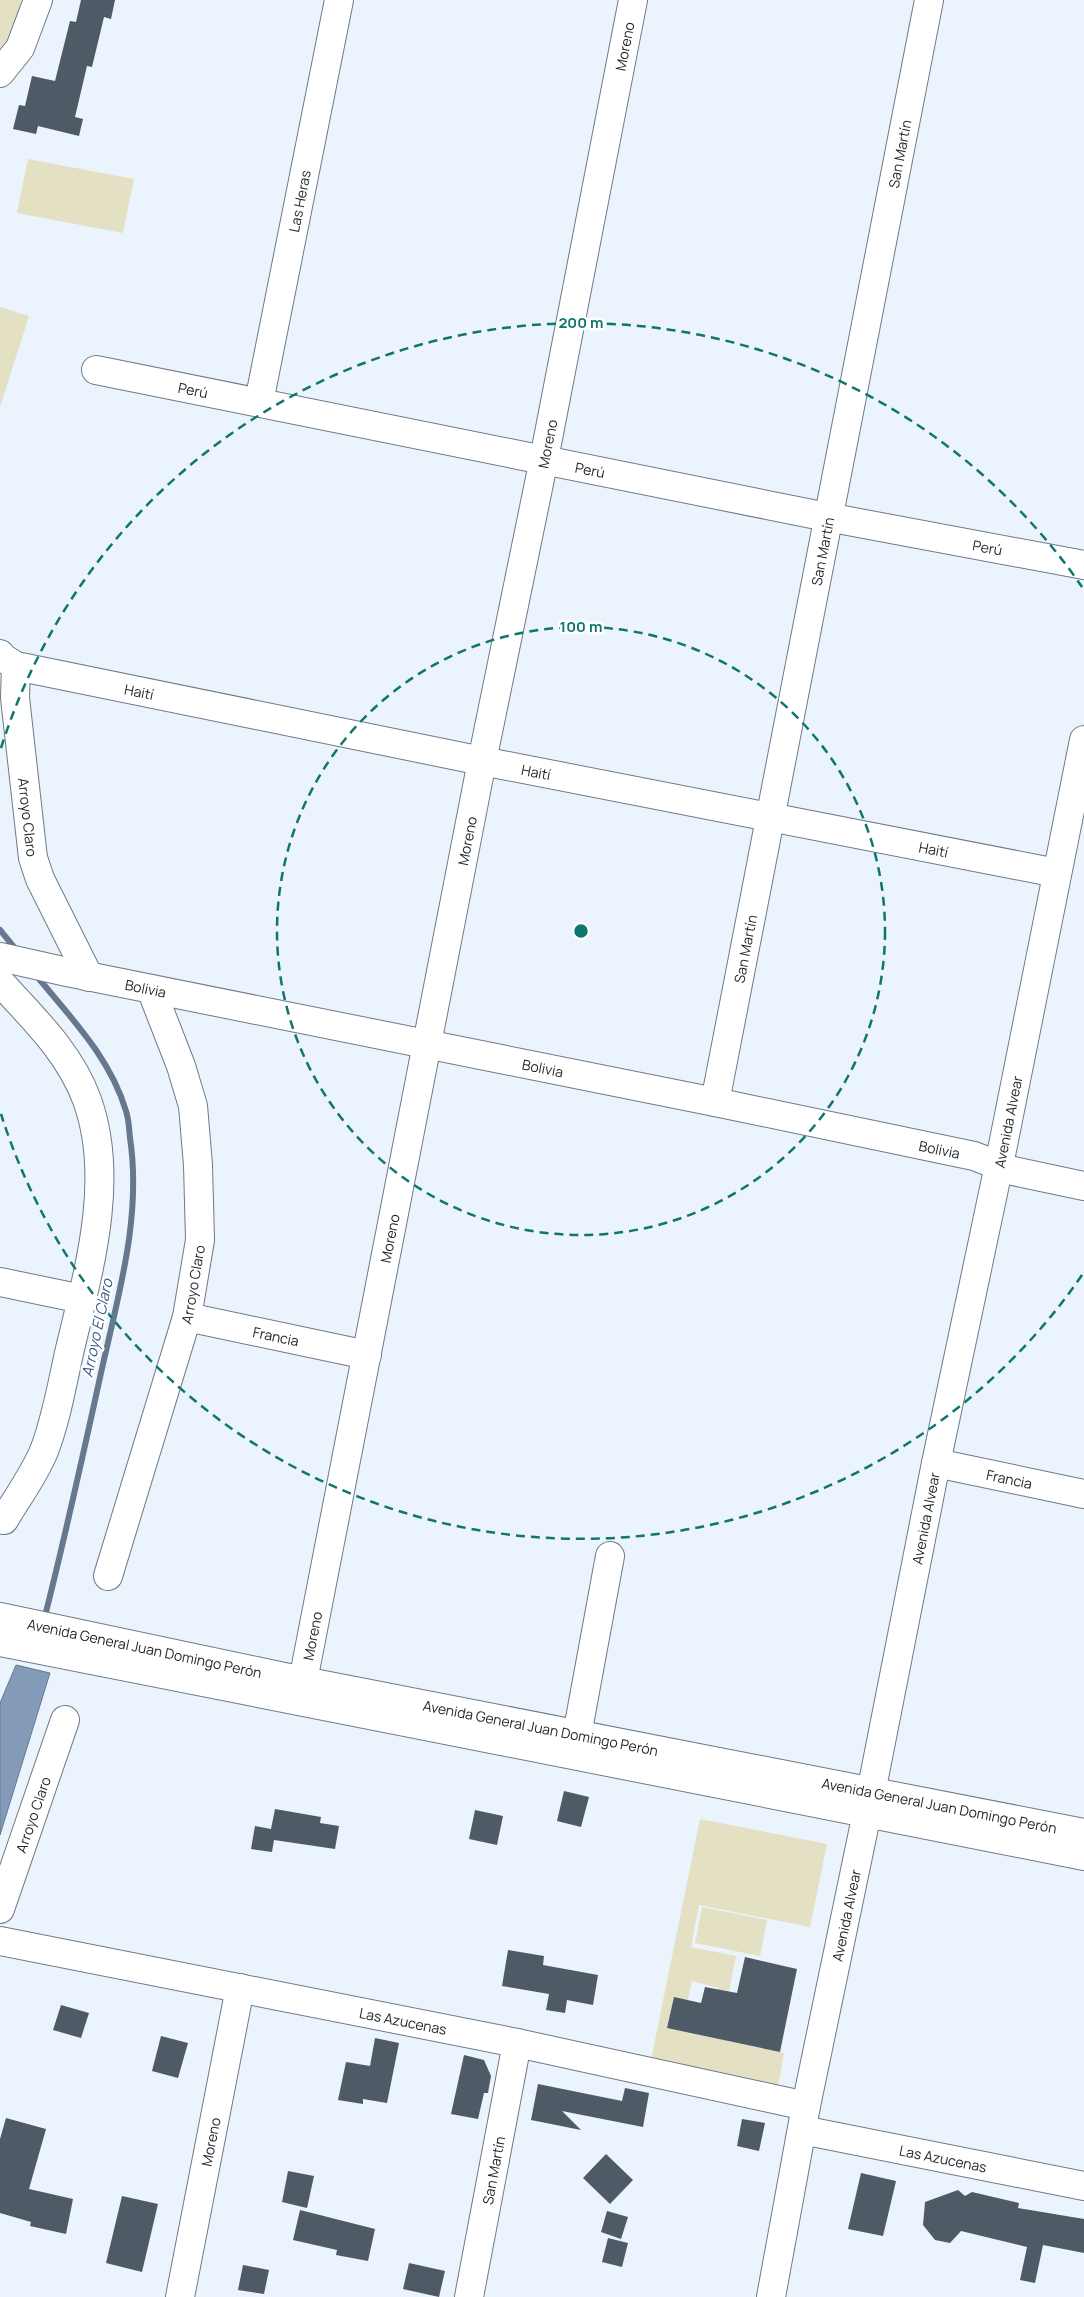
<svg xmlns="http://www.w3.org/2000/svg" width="1084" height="2297" viewBox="0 0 1084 2297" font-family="Manrope,sans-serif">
	<rect width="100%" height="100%" fill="#ebf3fc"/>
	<g fill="#e4e0c3">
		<path d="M0 0H21L14 29 0 52Z"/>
		<path d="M28 159 134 179 123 233 17 213Z"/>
		<path d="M0 307 29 316 0 407Z"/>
		<path d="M700 1819 827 1844 810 1927 699 1905 691 1947 736 1956 726 2006 716 2004 719 1988 692 1981 688 2000 674 1998 667 2027 784 2053 778 2086 651 2060Z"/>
		<path d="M702 1907 767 1920 760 1956 695 1943Z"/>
	</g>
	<path fill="#839bb8" stroke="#66788e" d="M16 1665 50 1673 0 1835V1703Z"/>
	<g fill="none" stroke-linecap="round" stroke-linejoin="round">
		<g stroke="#66788e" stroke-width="6">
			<path d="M0 930 18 952"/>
			<path d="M35 974C70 1017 110 1057 126 1111 129 1120 129 1129 130 1138 142 1217 118 1296 101 1373 83 1455 65 1538 44 1620"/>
		</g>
	</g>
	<g fill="#4f5a67">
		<path d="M81 0H115L111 19 104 17 92 67 87 66 75 117 83 119 79 136 38 126 36 134 13 129 19 105 25 106 32 76 55 81 70 21 76 22Z"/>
		<path d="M564 1791 589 1797 581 1827 557 1821Z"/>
		<path d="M275 1809 321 1817 320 1823 339 1826 335 1849 274 1840 272 1852 251 1849 255 1826 271 1829Z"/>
		<path d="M475 1810 503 1816 497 1845 469 1839Z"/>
		<path d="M508 1950 544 1956 543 1965 598 1975 593 2005 567 2000 565 2013 546 2010 549 1994 502 1986Z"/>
		<path d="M745 1957 797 1969 780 2052 667 2028 674 1997 701 2003 705 1987 737 1993Z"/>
		<path d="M61 2005 89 2013 81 2038 53 2030Z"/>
		<path d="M161 2036 188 2043 178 2078 152 2071Z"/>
		<path d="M375 2038 399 2043 387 2103 363 2099V2104L338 2100 346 2062 370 2066Z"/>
		<path d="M464 2055 484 2060 491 2076 488 2093H484L478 2119 451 2114Z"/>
		<path d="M538 2084 622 2101 625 2088 649 2093 643 2127 562 2111 581 2130 531 2120Z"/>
		<path d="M6 2118 46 2129 29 2189 73 2199 66 2234 30 2226 31 2222 0 2213V2139Z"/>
		<path d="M742 2119 765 2123 759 2151 737 2146Z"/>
		<path d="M606 2154 633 2180 610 2204 583 2178Z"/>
		<path d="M288 2171 314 2176 307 2208 282 2202Z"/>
		<path d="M861 2173 896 2181 883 2236 848 2229Z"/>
		<path d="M958 2190 965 2196 972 2192 1019 2203 1018 2208 1084 2219V2253L1043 2245 1035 2283 1020 2280 1027 2247 961 2231 950 2243 935 2240 923 2225 925 2202Z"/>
		<path d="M122 2196 158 2204 142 2272 106 2263Z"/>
		<path d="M300 2210 375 2229 368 2261 336 2255 337 2250 293 2240Z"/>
		<path d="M607 2211 628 2217 621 2239 601 2232Z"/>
		<path d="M608 2238 628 2243 622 2267 602 2262Z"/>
		<path d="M409 2263 445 2271 439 2297 403 2289Z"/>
		<path d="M243 2265 269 2270 264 2294 238 2290Z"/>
	</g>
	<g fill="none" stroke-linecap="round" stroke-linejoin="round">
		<g stroke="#6e7a88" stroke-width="30">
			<g id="minor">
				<path d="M0 73 20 48 38 0"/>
				<path id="s1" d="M96 370 827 517 1084 565"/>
				<path id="s2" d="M259 402 339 0"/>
				<path id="s3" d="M0 654 3 658 16 666 482 761 1057 873"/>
				<path id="s4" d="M16 666 15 698 33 858 40 879 89 977"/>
				<path id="s5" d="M0 957 67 972 715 1102 974 1156 1013 1171 1084 1186"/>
				<path d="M0 982C33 1018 70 1053 87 1100 116 1180 88 1273 69 1353 62 1385 56 1420 44 1451 34 1475 17 1498 4 1520"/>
				<path id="s6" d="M715 1102 929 0"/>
				<path d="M0 1282 82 1299"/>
				<path id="s7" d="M187 1317 367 1355"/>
				<path id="s8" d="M936 1463 1084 1494"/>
				<path id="s9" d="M108 1576 187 1317 200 1240 198 1165 193 1106 181 1066 151 989"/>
				<path id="s10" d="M303 1681 482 761 544 459 633 0"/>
				<path d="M577 1735 610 1556"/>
				<path id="s11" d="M0 1909 65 1720"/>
				<path id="s12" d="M0 1941 517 2043 806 2106"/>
				<path id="s13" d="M802 2130 1084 2186"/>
				<path id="s14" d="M180 2297 240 1988"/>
				<path id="s15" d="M469 2297 517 2043"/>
				<path id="s16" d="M771 2297 806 2106 867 1813 936 1463 999 1165 1084 740"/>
			</g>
		</g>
		<g stroke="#6e7a88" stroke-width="30">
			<g id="major">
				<path id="s17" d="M0 1617 303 1681 1084 1833"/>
				<path d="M0 1642 1084 1856"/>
			</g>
		</g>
		<use href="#minor" stroke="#fff" stroke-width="28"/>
		<use href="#major" stroke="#fff" stroke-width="28"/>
	</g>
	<g fill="none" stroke="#0f766e" stroke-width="2.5" stroke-dasharray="9 6">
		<circle cx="581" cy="931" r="304"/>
		<path d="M1082 1275A608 608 0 0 1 1 1114M1 748A608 608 0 0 1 1082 587"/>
	</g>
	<g text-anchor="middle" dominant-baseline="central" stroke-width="5" stroke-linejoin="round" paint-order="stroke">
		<g font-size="14" fill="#22272c" stroke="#fff">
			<text stroke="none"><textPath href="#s10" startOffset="1666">Moreno</textPath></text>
			<text stroke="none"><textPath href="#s6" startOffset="966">San Martín</textPath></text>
			<text stroke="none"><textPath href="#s2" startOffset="205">Las Heras</textPath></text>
			<text stroke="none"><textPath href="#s1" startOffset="99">Perú</textPath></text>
			<text stroke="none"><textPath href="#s10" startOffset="1261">Moreno</textPath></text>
			<text stroke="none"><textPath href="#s1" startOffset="504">Perú</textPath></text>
			<text stroke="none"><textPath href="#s1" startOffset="909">Perú</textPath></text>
			<text stroke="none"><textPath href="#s6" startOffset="561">San Martín</textPath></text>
			<text stroke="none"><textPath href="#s3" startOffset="146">Haití</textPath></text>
			<text stroke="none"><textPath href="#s3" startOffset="551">Haití</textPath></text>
			<text stroke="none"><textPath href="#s4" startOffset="152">Arroyo Claro</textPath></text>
			<text stroke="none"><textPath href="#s10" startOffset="856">Moreno</textPath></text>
			<text stroke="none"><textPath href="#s3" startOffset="956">Haití</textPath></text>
			<text stroke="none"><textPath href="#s6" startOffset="156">San Martín</textPath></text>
			<text stroke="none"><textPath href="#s5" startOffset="149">Bolivia</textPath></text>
			<text stroke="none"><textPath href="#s5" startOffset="554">Bolivia</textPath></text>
			<text stroke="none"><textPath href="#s16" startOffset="1199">Avenida Alvear</textPath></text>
			<text stroke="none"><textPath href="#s5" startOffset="959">Bolivia</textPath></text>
			<text stroke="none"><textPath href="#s10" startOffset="451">Moreno</textPath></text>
			<text stroke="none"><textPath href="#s9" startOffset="304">Arroyo Claro</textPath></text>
			<text stroke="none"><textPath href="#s7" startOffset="91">Francia</textPath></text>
			<text stroke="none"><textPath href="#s8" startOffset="75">Francia</textPath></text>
			<text stroke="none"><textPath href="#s16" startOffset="794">Avenida Alvear</textPath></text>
			<text stroke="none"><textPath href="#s10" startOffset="46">Moreno</textPath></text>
			<text stroke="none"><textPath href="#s17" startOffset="148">Avenida General Juan Domingo Perón</textPath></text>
			<text stroke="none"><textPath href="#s17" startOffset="552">Avenida General Juan Domingo Perón</textPath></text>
			<text stroke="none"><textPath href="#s17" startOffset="958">Avenida General Juan Domingo Perón</textPath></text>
			<text stroke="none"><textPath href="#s11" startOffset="100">Arroyo Claro</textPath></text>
			<text stroke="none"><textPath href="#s16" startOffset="389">Avenida Alvear</textPath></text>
			<text stroke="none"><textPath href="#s12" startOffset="411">Las Azucenas</textPath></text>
			<text stroke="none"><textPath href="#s14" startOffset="158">Moreno</textPath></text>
			<text stroke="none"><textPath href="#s13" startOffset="144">Las Azucenas</textPath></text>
			<text stroke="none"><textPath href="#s15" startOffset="129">San Martín</textPath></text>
		</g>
		<g font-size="15" font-style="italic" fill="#355983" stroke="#fff">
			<text transform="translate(97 1328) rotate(-78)">Arroyo El Claro</text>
		</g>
	</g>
	<circle cx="581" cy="931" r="8" fill="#0f766e" stroke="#fff" stroke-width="2.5"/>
	<g font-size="15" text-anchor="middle" font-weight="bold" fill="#0f766e" stroke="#fff" stroke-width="5" stroke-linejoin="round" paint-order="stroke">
		<text x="581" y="328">200 m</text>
		<text x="581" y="632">100 m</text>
	</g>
</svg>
